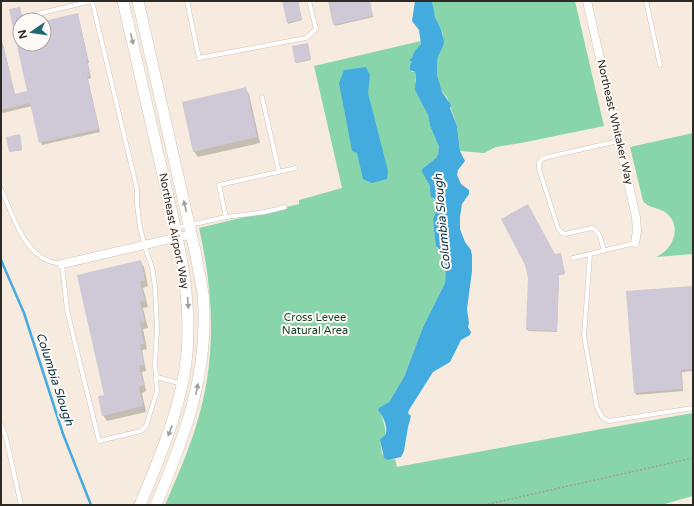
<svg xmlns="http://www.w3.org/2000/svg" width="694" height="506" viewBox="0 0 694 506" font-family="'Varela Round',sans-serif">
	<rect width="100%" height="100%" fill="#f7ebdf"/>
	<g fill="#88d5ac">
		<path d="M432 1H575L604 126 521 143 496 147 484 153 460 151 457 126 447 97C438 90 435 71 437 60 439 52 443 45 443 36 443 29 437 23 435 16 433 11 433 6 432 1Z"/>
		<path d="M421 41 420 47 414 52 410 69 412 72H415L416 76 415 81 418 94 428 115 430 126 439 147 438 154 436 158 422 169 430 186V191L433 199 437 200 439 204 433 219 435 241 436 246 443 252 446 264 445 283 423 327 404 377 389 402 379 409C382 418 386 425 385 435L380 440 382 454 388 460 395 459 397 467 596 430 693 413V496L661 505H165C176 479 188 453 196 426 217 360 214 294 199 228L299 204V200L342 188 314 66Z"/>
		<path d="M693 133V254L656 257C674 249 683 225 665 212 657 207 648 208 643 201L630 147Z"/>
	</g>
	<g fill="#44abdf">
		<path d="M415 1H432L435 17 441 29 444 41 443 46 438 57 437 62V75L442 92 451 105 450 108 457 126 460 151 465 161 458 170 457 175 461 184 469 190V194L462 204 460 217V229L465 242 471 250 472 256V271L467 309 469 323 468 327 471 332 470 335 461 340 450 362 433 372 409 410 408 413 411 416 408 427 404 451 401 457 388 460 384 458 380 440C380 439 385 435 385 435 389 428 383 416 378 410L379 408 389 402 404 377 423 327 445 283 446 264 443 252 436 246 435 241 433 219 439 204 437 200 431 197 430 191V186L422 172V169L436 158 438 154 439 147 430 126 428 115 415 90 416 76 415 72 410 70V65L412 62 410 61V59L412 58 414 52 421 44 419 30 412 21Z"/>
		<path d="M366 67 370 75 368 93 388 171 387 179 372 183 363 179 357 153 352 151 339 83 344 70Z"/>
	</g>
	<g fill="#0003">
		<path d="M283 1H298L302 20 288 24Z"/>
		<path d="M329 1H369L373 17 335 26Z"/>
		<path d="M19 8 23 20H20V44H44V22L78 15 89 63H88L91 78 88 79 100 132 42 145 32 106 3 113 1 110V41L3 44 15 95 28 92 10 10Z"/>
		<path d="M308 45 311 60 297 63 296 62Z"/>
		<path d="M245 88 249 94 260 143 198 157 194 151Z"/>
		<path d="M20 136 22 150 11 152 10 151Z"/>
		<path d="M554 255H561L565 274 559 275 557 332 528 331Z"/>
		<path d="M140 261 144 267 148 286 143 288 148 307 143 308 148 328 143 329 147 349 142 350 146 371 142 372 146 391 142 393 146 412 107 421 103 415 105 396Z"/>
		<path d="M693 287V371L682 372 683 391 636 395 635 392Z"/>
	</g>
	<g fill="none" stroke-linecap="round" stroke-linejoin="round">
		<path stroke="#44abdf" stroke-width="2.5" d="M1 260 24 313 63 434 91 505"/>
	</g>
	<g fill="#cec8d7">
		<path d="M282 1H298L302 19 287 23Z"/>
		<path d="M328 1H370L373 16 333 25Z"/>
		<path d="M20 7 23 20H20V44H44V21L78 13 88 60H87L90 75 87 76 99 129 39 143 30 103 1 110V49L4 48 15 94 27 91 9 9Z"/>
		<path d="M308 43 311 59 295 63 292 46Z"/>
		<path d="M246 87 257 137 193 152 182 102Z"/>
		<path d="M20 134 22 149 9 152 6 137Z"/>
		<path d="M528 204 555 254 561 253 565 273 559 274 557 331 526 330 528 278 525 265 501 219Z"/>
		<path d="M141 260 145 280 140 282 145 301 140 302 145 322 140 323 144 344H140L144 365 139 366 144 385 139 387 143 406 102 416 98 396 104 395 77 275Z"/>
		<path d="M693 286V369L681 370 682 389 634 393 626 291Z"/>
	</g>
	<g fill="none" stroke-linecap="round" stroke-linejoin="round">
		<g stroke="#cdc2b6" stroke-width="5">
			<g id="lane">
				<path d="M187 1 199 58 306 38 316 29 309 1"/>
				<path d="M646 1 660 65"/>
				<path d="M262 97 279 172"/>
				<path d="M1 189C12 212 22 251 49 261 53 263 58 263 62 264L67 310 99 441 141 431 146 426 157 391 155 364 157 329 155 287 152 267 147 253 140 228 137 204V189L92 1 33 15"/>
				<path d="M226 217 265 212 285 207"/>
				<path d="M176 228 226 217 219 185 296 168"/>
				<path d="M604 251C601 242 601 232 592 228L565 234 562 233 558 228 539 169V163L542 159 548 157 618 141"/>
				<path d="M590 254 584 336 597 408 603 418 609 421 693 408"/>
				<path d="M573 258 635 243"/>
				<path d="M157 377 182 384"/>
				<path d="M1 424 6 438 21 505"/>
			</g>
		</g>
		<g stroke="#cdc2b6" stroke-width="9">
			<g id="street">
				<path d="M587 1 636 217 637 231 635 243"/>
				<path d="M62 264 192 234"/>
			</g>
		</g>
		<g stroke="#cdc2b6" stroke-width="12">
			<g id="secondary">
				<path d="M123 1C136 59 150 117 163 175 177 234 192 292 187 353 182 407 160 456 140 505"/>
				<path d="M138 1 196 255C198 268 201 281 203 294 210 371 185 436 156 505"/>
			</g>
		</g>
		<path stroke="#a59c93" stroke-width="1.5" stroke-dasharray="2 2" stroke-linecap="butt" d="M484 505 693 458"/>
		<use href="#lane" stroke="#fff" stroke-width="4"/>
		<use href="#street" stroke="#fff" stroke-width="8"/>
		<use href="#secondary" stroke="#fff" stroke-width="11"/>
	</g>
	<defs><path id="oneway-solid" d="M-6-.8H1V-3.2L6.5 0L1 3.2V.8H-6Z"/></defs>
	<g fill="#a09f9c">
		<use href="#oneway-solid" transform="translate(132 39) rotate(77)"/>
		<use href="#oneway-solid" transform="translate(185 206) rotate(-103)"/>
		<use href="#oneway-solid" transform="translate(188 303) rotate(86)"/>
		<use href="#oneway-solid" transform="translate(197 389) rotate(-79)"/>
		<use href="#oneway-solid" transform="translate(170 431) rotate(110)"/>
	</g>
	<g text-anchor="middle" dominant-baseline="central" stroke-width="4" stroke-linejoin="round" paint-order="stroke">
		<g font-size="11" fill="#2d2924" stroke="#fffaf5">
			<text transform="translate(615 122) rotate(77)">Northeast Whitaker Way</text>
			<text transform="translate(174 231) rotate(79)">Northeast Airport Way</text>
		</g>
		<g font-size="11" fill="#133f2b" stroke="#fffaf5">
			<text x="315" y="317">Cross Levee<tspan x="315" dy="13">Natural Area</tspan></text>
		</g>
		<g font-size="12" font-style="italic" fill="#043248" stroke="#fffaf5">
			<text transform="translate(442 222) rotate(-95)">Columbia Slough</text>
			<text transform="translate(55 379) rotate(72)">Columbia Slough</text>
		</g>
	</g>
	<rect width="694" height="506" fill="none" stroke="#2d2924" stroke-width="4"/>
	<g transform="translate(32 32) rotate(257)"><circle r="19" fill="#fffaf5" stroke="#aba6a1"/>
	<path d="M0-3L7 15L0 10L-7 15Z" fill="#1f6b71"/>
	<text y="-6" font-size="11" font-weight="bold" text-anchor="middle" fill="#2d2924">N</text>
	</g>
</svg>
